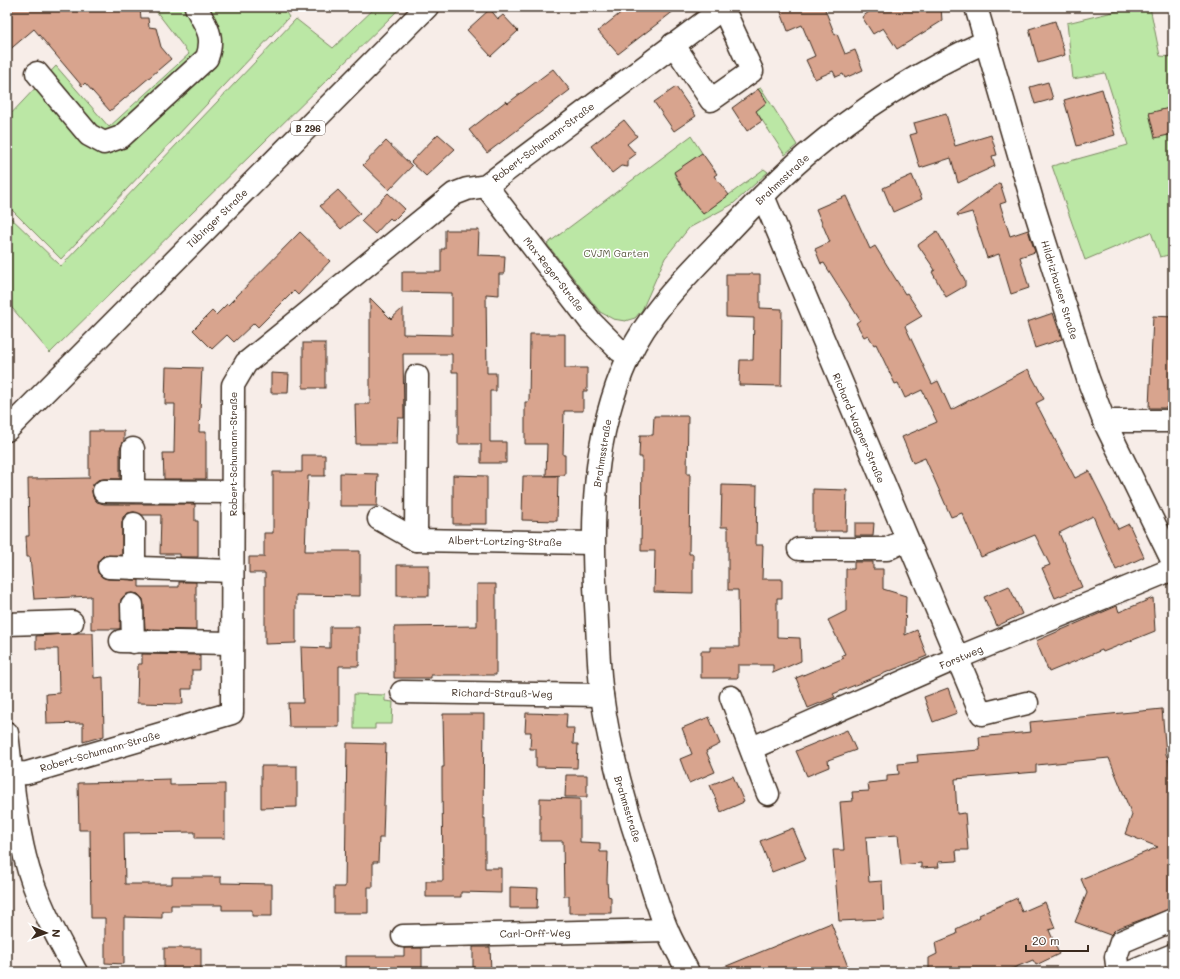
<svg xmlns="http://www.w3.org/2000/svg" width="1180" height="979" viewBox="0 0 1180 979" font-family="Mali,sans-serif">
	<rect width="100%" height="100%" fill="#f7ede8"/>
	<filter id="ink" filterUnits="userSpaceOnUse"><feTurbulence type="fractalNoise" baseFrequency=".025" numOctaves="2"/><feDisplacementMap in="SourceGraphic" scale="8" xChannelSelector="R" yChannelSelector="G"/><feConvolveMatrix kernelMatrix="1 2 1 2 8 2 1 2 1" color-interpolation-filters="sRGB"/></filter>
	<g filter="url(#ink)">
		<g fill="#bbe7a5" stroke="#7b8862">
			<path d="M153 7H282L289 17 61 259 7 205V118L56 66 109 127 189 54Z"/>
			<path d="M376 7H401L50 353 7 302V214L61 266 296 19 333 48Z"/>
			<path d="M1134 7H1150L1160 56 1173 57V254L1160 257 1151 232 1085 260 1052 166 1128 145 1105 73 1073 79 1067 23Z"/>
			<path d="M761 88 797 145 785 155 756 111 767 102 758 89Z"/>
			<path d="M691 136 702 153 674 173 682 188 703 214 764 169 768 172 733 204 689 228 665 258 642 310 635 318 625 321 613 319 600 312 547 244Z"/>
			<path d="M354 694 385 695V701L393 702 392 724H375V729H354Z"/>
		</g>
		<g fill="#d8a48e" stroke="#3b2a1e">
			<path d="M7 7H134V9H140L141 18H148L149 27 156 28 161 47 171 59 110 111 85 83 82 86 34 29 7 52Z"/>
			<path d="M628 7H679L618 54 598 31Z"/>
			<path d="M779 7H824L835 35 837 34 845 54 855 50 863 70 845 78 843 74 836 77 833 71 815 79 806 60 815 56 802 25 788 31Z"/>
			<path d="M876 7H941L942 21 897 49 883 28 873 34 862 17Z"/>
			<path d="M490 9 498 19 503 15 518 31 491 56 467 30Z"/>
			<path d="M1055 21 1065 55 1038 63 1029 29Z"/>
			<path d="M553 69 570 90 487 153 469 130 506 101 508 103Z"/>
			<path d="M1048 82 1053 99 1035 104 1030 87Z"/>
			<path d="M676 87 696 116 674 131 654 102Z"/>
			<path d="M758 89 767 102 756 111 762 121 747 131 732 108Z"/>
			<path d="M1102 89 1115 135 1077 146 1064 100Z"/>
			<path d="M1173 107V134L1155 138 1149 113Z"/>
			<path d="M946 114 955 146 991 135 997 155 992 156 995 166 958 183 951 158 920 168 910 135 917 133 914 123Z"/>
			<path d="M624 120 637 136 627 144 636 154 628 160V167L621 166 612 173 591 146Z"/>
			<path d="M438 134 455 149 426 176 411 162Z"/>
			<path d="M386 141 412 166 389 190 363 165Z"/>
			<path d="M702 153 717 174 714 176 729 195 703 214 682 187 674 172Z"/>
			<path d="M912 175 922 199 893 212 883 188Z"/>
			<path d="M1000 183 1006 202 1000 204 1010 236 1028 230 1035 252 1020 257 1029 288 1011 294 999 254 987 258 972 212 958 216 957 214Z"/>
			<path d="M338 190 360 213 341 229 320 206Z"/>
			<path d="M388 193 405 209 393 221 390 218 375 234 361 221Z"/>
			<path d="M846 196 870 249 875 246 905 294 907 293 922 316 905 326 932 384 938 381 951 410 1028 369 1044 399 1036 403 1075 478 1089 471 1118 529 1129 524 1144 557 1116 570 1093 516 1059 533 1082 587 1055 598 1042 568 1050 565 1035 535 981 557 962 513 951 517 925 458 913 463 902 437 937 422 922 390 905 398 898 383 895 384 876 344 874 345 868 335 864 337 856 323 860 320 824 263 821 264 815 249 830 242 816 209Z"/>
			<path d="M445 230H479L478 255 505 256 504 274H499V295L486 294 487 373H496V391H490V442H506V463H481V444H458V372H452V354H403L404 418H398L397 444H356L355 404H370V298L391 319 403 308V334L452 335V293L402 292V272H441V249H445Z"/>
			<path d="M937 231 965 280V286L946 297 932 272 935 270 918 245Z"/>
			<path d="M300 232 330 261 298 295 294 291 258 327 254 323 234 342 227 335 212 349 193 330 212 311 216 315 227 304 228 305Z"/>
			<path d="M726 274H760V308L782 309 781 386 739 385 740 360H753L754 318 726 317Z"/>
			<path d="M1053 313 1062 339 1035 348 1027 322Z"/>
			<path d="M1153 316 1173 317V408H1149Z"/>
			<path d="M530 334H565V368H587V391H583V411H564L563 455H565V475L546 476 547 444H525V402H529Z"/>
			<rect x="303" y="343" width="22" height="45"/>
			<path d="M166 367 202 368 199 432H206V479H164L163 453H174L175 404H165Z"/>
			<path d="M271 373 289 374 288 393H271Z"/>
			<path d="M654 416H688L687 474H690L689 554H693V593L654 592 655 551H641L642 457H639L640 435H653Z"/>
			<path d="M89 431H124V441L120 449V479H104L98 480 93 484 92 491 93 497 97 502 104 504H195V521H198V557H180V554H160L161 515H142L134 512 128 513 123 517 122 524V555L103 556 98 561 97 566 98 573 102 577 108 579 139 580V587H179V582H196V630L145 629 143 599 138 594 132 593 125 595 121 599 120 629H91V596L34 599 30 557H27L26 536H29L28 479 89 478Z"/>
			<path d="M302 455H325V476H308L305 551H360V596L296 595V643L265 644V573H249V557H264V533H273V472H302Z"/>
			<path d="M340 473 378 474 377 506H340Z"/>
			<path d="M453 475 487 476V524H453Z"/>
			<path d="M523 476H558L557 521 522 520Z"/>
			<path d="M722 485 757 486 756 545H763L762 579H782V598H777V637L800 638 801 661 773 673V665H738V678H701V651H710V647H739L738 590H728V527H721Z"/>
			<path d="M813 489 847 490 846 531H813Z"/>
			<path d="M855 523H874L873 536H855Z"/>
			<path d="M854 562H873V569H883V589L906 596 905 635 917 630 927 656 833 694 835 697 808 708 796 678 844 658 842 655 845 654 828 620 846 611V569H854Z"/>
			<rect x="397" y="565" width="32" height="31"/>
			<path d="M477 584H496V675H431V678H394V627L477 626Z"/>
			<path d="M1009 586 1022 614 997 626 984 597Z"/>
			<path d="M1153 598 1155 631 1103 652 1102 650 1049 672 1036 641 1117 606 1119 612Z"/>
			<path d="M330 627H359V666H339V727H289L288 703H303L301 647 330 648Z"/>
			<path d="M78 633H93L94 678 103 677 104 736 83 742V723L47 724 46 694 59 693 58 649H36V636Z"/>
			<path d="M142 654 200 655V670H192V689H182L183 704 137 703 138 664H142Z"/>
			<path d="M948 688 957 713 933 722 924 697Z"/>
			<path d="M1162 709 1166 754 1173 772V908L1116 929 1110 935 1075 922 1087 893 1081 879 1158 847 1125 834 1132 815 1109 758 1036 765V772L955 779 957 814 965 813 968 850H956L957 861 938 862 939 867 921 868V863L901 865 898 835 866 837 869 882 882 881 884 919 839 921 833 850H844L840 802 853 801 852 792 869 791 868 783 887 781V775L899 774 898 764 918 762 917 755 980 750 979 737 1031 732 1030 722Z"/>
			<path d="M526 713 567 714 566 728H574L573 744H578L577 768 536 767V749H530L531 732H525Z"/>
			<path d="M443 714H484L483 818H485V868H501V893L461 892V897H426V881H443L442 784V767H444Z"/>
			<path d="M709 717 720 744 706 751 715 772 689 783 680 759 692 754 682 728Z"/>
			<path d="M847 730 856 750 828 760 829 767 807 776 796 751Z"/>
			<path d="M347 743 386 744 383 838H379L378 862H373V887H368V913H334V887H345Z"/>
			<path d="M261 766H297V807L261 808Z"/>
			<path d="M566 775H587V797H565Z"/>
			<path d="M733 776 744 802 721 812 710 785Z"/>
			<path d="M170 779V785L225 784V838H195V832L124 833 125 884H172V877H221V883L272 884V916H252V910H222V905H171V911H162V918L124 917V964L105 963V918H91L90 830H79L78 783 136 782V780Z"/>
			<path d="M540 798 580 799V842L600 843V852H608L607 880 608 896 611 897V913H569V896H564L563 841H540Z"/>
			<path d="M793 828 806 859 772 872 760 841Z"/>
			<path d="M510 887 538 888 537 908H510Z"/>
			<path d="M1017 898 1022 912 1045 902 1055 928 1049 930 1059 954 1036 965 1033 960 1004 972H929V958L937 954 935 943 957 934 956 929 980 917 979 915Z"/>
			<path d="M831 923 850 972H712Z"/>
			<path d="M473 947H490L491 972H473Z"/>
			<rect x="164" y="948" width="37" height="24"/>
			<path d="M404 948H422V972H345V956H404Z"/>
		</g>
		<g fill="none" stroke-linecap="round" stroke-linejoin="round">
			<g stroke="#3b2a1e" stroke-width="25">
				<g id="minor">
					<path d="M673 44 711 100 752 71 723 8"/>
					<path d="M37 73 89 135 104 143 121 137 207 58C215 35 206 27 196 7"/>
					<path d="M486 186 591 322 619 350 629 356"/>
					<path d="M763 196 978 707 982 714 1027 703"/>
					<path d="M417 376 416 540 593 543"/>
					<path d="M1104 421H1173"/>
					<path d="M104 491 233 492"/>
					<path d="M133 491V449"/>
					<path d="M379 519 416 540"/>
					<path d="M134 524V568"/>
					<path d="M799 549H887L906 540"/>
					<path d="M109 567 232 571"/>
					<path d="M132 605 133 642"/>
					<path d="M7 624 72 622"/>
					<path d="M121 641 232 643"/>
					<path d="M402 692 602 695"/>
					<path d="M731 697 768 794"/>
					<path d="M7 733C12 775 15 817 25 857 35 898 56 935 76 972"/>
					<path d="M752 748 957 658 1173 569"/>
					<path d="M12 774 27 773 232 713 233 385 246 363 454 194 467 189 486 186 723 8 722 7"/>
					<path d="M403 936 667 930"/>
					<path d="M688 972C682 959 674 946 668 932 657 907 650 878 641 852 624 801 609 749 602 695 598 665 598 635 596 605 591 520 592 437 628 358 648 314 685 277 718 243 746 213 774 183 805 156 859 110 920 71 985 42"/>
					<path d="M1118 972 1116 957 1121 942 1173 920"/>
					<path d="M1131 972 1173 955"/>
				</g>
			</g>
			<g stroke="#3b2a1e" stroke-width="25">
				<g id="major">
					<path d="M976 7 1034 207 1088 379 1104 421 1173 562"/>
					<path d="M7 430 427 7"/>
				</g>
			</g>
			<use href="#minor" stroke="#fff" stroke-width="22"/>
			<use href="#major" stroke="#fff" stroke-width="22"/>
		</g>
	</g>
	<g text-anchor="middle" dominant-baseline="central" stroke-width="3" stroke-linejoin="round" paint-order="stroke">
		<rect fill="#fff" stroke="#766a62" stroke-width="1" x="291" y="121" width="34" height="14" rx="3"/>
		<g font-size="9" font-weight="bold" fill="#3b2a1e">
			<text x="308" y="128">B 296</text>
		</g>
		<g font-size="10" fill="#3b2a1e" stroke="#fff">
			<text transform="translate(543 142) rotate(-37)">Robert-Schumann-Straße</text>
			<text transform="translate(782 179) rotate(-43)">Brahmsstraße</text>
			<text transform="translate(217 218) rotate(-44)">Tübinger Straße</text>
			<text transform="translate(554 274) rotate(52)">Max-Reger-Straße</text>
			<text transform="translate(1060 290) rotate(73)">Hildrizhauser Straße</text>
			<text transform="translate(859 428) rotate(67)">Richard-Wagner-Straße</text>
			<text transform="translate(602 453) rotate(-81)">Brahmsstraße</text>
			<text transform="translate(233 454) rotate(-90)">Robert-Schumann-Straße</text>
			<text transform="translate(505 541) rotate(1)">Albert-Lortzing-Straße</text>
			<text transform="translate(961 657) rotate(-23)">Forstweg</text>
			<text transform="translate(502 693) rotate(1)">Richard-Strauß-Weg</text>
			<text transform="translate(100 751) rotate(-16)">Robert-Schumann-Straße</text>
			<text transform="translate(628 809) rotate(73)">Brahmsstraße</text>
			<text transform="translate(535 933) rotate(-1)">Carl-Orff-Weg</text>
		</g>
		<g font-size="10" fill="#5b5940" stroke="#fff">
			<text x="616" y="253">CVJM Garten</text>
		</g>
	</g>
	<rect width="1180" height="979" fill="none" stroke="#fff" stroke-width="24"/>
	<rect x="12" y="12" width="1156" height="955" fill="none" stroke="#3b2a1e" stroke-width="1.5" filter="url(#ink)"/>
	<g transform="translate(46 933) rotate(92)" stroke="#ffffff" stroke-width="3" paint-order="stroke">
	<path d="M0-3L7 15L0 10L-7 15Z" fill="#3b2a1e"/>
	<text y="-6" font-size="11" font-weight="bold" text-anchor="middle" fill="#3b2a1e">N</text>
	</g>
	<path d="M1026 945v6h62v-6" fill="none" stroke="#3b2a1e" stroke-width="2"/>
	<text x="1032" y="945" font-size="12" fill="#3b2a1e" stroke="#ffffff" stroke-width="3" paint-order="stroke">20 m</text>
</svg>
